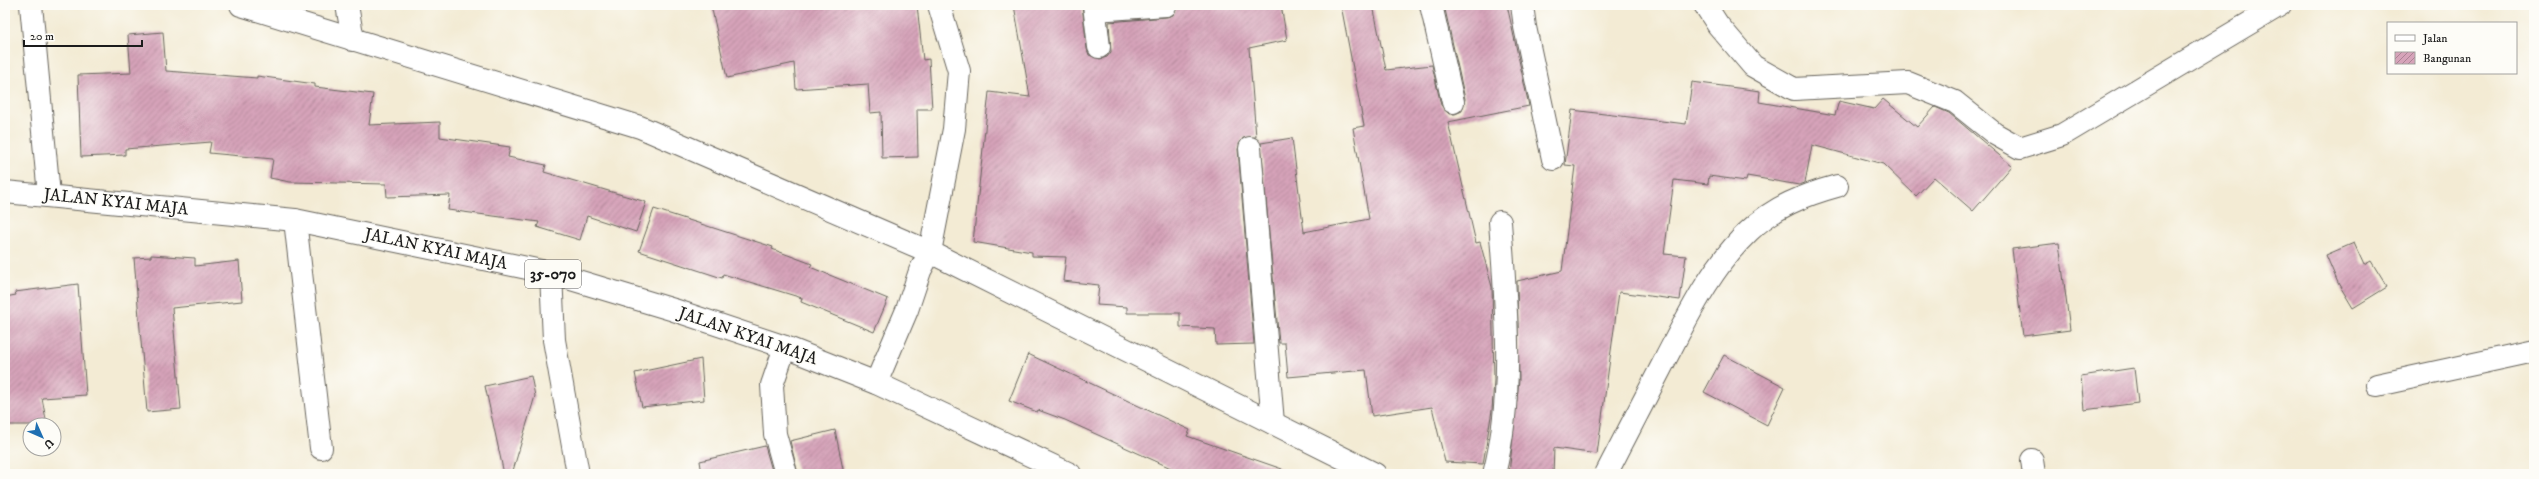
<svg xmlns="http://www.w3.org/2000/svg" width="2539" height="479" viewBox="0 0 2539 479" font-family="'IM FELL DW Pica',serif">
	<defs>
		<pattern id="building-hatch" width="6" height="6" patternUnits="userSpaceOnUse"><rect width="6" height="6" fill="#d6a3b9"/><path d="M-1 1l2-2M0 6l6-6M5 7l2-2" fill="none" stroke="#ad8496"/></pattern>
	</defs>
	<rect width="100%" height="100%" fill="#fdfcf7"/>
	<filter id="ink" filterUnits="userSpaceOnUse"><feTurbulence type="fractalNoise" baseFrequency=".025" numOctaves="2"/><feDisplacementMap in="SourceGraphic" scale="8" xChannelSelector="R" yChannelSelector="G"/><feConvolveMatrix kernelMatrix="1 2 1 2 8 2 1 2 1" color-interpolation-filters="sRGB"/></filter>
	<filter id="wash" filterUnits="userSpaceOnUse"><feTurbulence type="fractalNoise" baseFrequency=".012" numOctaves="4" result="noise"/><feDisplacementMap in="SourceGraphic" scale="16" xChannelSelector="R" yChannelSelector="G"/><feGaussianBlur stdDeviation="0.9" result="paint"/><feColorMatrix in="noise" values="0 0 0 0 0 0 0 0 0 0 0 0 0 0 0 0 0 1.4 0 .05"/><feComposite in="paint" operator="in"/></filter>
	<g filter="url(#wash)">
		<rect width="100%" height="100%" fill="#f3ebd4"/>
		<g id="blocks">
			<g fill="url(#building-hatch)">
				<path d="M711 5H917L923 60 929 59 932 109H917L918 157 882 158 881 112 870 113 868 84 796 89 794 63 727 78Z"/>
				<path d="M1014 5H1082L1087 49 1089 55 1100 59 1107 57 1111 52 1109 22 1167 17 1173 15 1178 5H1281L1287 40 1249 48 1256 137 1243 138 1238 149 1254 344 1216 345 1215 329 1180 327V313H1127V307L1097 305 1099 285 1063 281 1066 257 1032 256V252L973 242 989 92 1030 97Z"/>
				<path d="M1341 5H1373L1386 70 1432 65 1441 105 1449 114H1455L1462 111 1465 99 1444 5H1507L1529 106 1448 122 1476 243 1480 242 1492 287 1494 380 1492 410 1483 464 1445 462 1432 407 1372 416 1366 370 1288 377 1285 343H1279L1261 143 1292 138 1304 232 1369 219 1353 128 1364 126Z"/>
				<path d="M163 32 166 71 257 78V76L315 84V87L373 94 369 125 440 122V137L510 147 508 157 546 165 544 172 646 202 636 232 587 216 580 240 537 227 539 222 448 210 450 195 387 197 386 184 290 182 270 178 273 159 209 153 211 142 125 149V155L81 157 78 75 131 73 128 35Z"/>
				<path d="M1692 82 1760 91 1759 102 1835 115 1839 101 1874 109 1883 99 1917 127 1935 107 1949 113 2012 166 1973 211 1934 177 1916 196 1883 164 1812 145 1805 183 1799 185 1747 176 1746 181 1709 176 1708 184 1674 180 1664 254 1686 256 1680 300 1619 292 1597 454 1554 448 1553 474H1509L1519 380 1517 281 1562 271 1575 166 1565 165 1572 110 1686 124Z"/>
				<path d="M654 209 773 247 772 249 812 264 810 267 888 299 874 332 801 302 802 298 723 274 722 278 639 251Z"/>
				<path d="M2059 243 2070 330 2023 336 2012 249Z"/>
				<path d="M2354 243 2364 265 2371 261 2387 287 2353 308 2338 283 2326 255Z"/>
				<path d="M151 255 195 258V266L239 261 242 301 172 308 181 409 147 412 134 258 151 257Z"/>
				<path d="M78 284 86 395 42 398 47 425H5V297L16 295 15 292Z"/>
				<path d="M1028 354 1190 430 1187 436 1282 469 1281 474H1184L1065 420 1038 410 1037 412 1009 401Z"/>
				<path d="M1724 355 1785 387 1767 425 1704 392Z"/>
				<path d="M701 359 704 400 642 407 635 373Z"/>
				<path d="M2134 368 2138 403 2084 410 2081 376Z"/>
				<path d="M531 376 535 396 512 474H504L485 386Z"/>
				<path d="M835 430 844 474H798L790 441Z"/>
				<path d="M765 446 773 474H702L700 461Z"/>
			</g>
		</g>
	</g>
	<g filter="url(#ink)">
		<use href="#blocks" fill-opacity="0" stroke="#67645c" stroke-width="1"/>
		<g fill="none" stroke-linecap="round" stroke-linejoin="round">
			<g stroke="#67645c" stroke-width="24">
				<path id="lane" d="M295 220 321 448"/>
			</g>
			<g stroke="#67645c" stroke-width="24">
				<g id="street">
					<path d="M31 5 49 195"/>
					<path d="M241 5 640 127 930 252 1375 474"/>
					<path d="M347 5 353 40"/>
					<path d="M1094 5 1099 47"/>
					<path d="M1431 5 1453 102"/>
					<path d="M1522 5 1525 27 1553 159"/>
					<path d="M1705 5 1718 25 1753 66 1794 89 1908 83 1955 102 1995 134 2020 148 2062 135 2280 5"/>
					<path d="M1095 10 1166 5"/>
					<path d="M1250 148 1273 423"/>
					<path d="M551 273 554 340 578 474"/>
					<path d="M785 347 772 385 775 434 786 474"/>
					<path d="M876 383 907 310 920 271 930 252 954 129 959 71 939 5"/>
					<path d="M2377 385 2534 351"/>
					<path d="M2032 460 2034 474"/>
					<path d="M1494 474C1515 392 1506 305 1500 222"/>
					<path d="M1606 474C1626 435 1646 397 1666 358 1689 314 1712 266 1749 231 1774 207 1804 195 1837 186"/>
				</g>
			</g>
			<g stroke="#67645c" stroke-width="24">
				<path id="primary" d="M5 192 295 220 551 273 674 310 785 347 876 383 1070 474"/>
			</g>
			<use href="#lane" stroke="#fff" stroke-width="22"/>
			<use href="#street" stroke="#fff" stroke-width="22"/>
			<use href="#primary" stroke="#fff" stroke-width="22"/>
		</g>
	</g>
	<g text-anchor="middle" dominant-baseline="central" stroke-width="3" stroke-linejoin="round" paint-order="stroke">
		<rect fill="#fdfcf7" stroke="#605f5e" stroke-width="1" x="525" y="260" width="56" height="28" rx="3"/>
		<g font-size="16" font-weight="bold" fill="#1c1c1c">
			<text x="553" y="274">35-070</text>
		</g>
		<g font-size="17" fill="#1c1c1c" stroke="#fdfcf7">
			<text transform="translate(116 202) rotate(6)">JALAN KYAI MAJA</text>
			<text transform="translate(436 249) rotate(12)">JALAN KYAI MAJA</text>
			<text transform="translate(748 336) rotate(19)">JALAN KYAI MAJA</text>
		</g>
	</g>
	<rect width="2539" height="479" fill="none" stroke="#fdfcf7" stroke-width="20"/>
	<rect x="2387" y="22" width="130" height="52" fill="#fdfcf7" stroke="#a3a29f"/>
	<rect x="2395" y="35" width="20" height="6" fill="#ffffff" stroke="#a3a29f"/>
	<text x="2423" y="42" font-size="12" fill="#1c1c1c">Jalan</text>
	<rect x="2395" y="52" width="20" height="12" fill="url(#building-hatch)" stroke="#a3a29f"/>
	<text x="2423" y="62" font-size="12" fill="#1c1c1c">Bangunan</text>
	<g transform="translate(42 437) rotate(135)"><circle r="19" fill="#fdfcf7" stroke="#a3a29f"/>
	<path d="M0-3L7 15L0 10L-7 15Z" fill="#1f6fb2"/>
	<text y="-6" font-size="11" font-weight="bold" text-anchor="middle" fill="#1c1c1c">U</text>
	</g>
	<path d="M24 40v6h118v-6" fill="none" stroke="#1c1c1c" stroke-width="2"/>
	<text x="30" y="40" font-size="12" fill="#1c1c1c" stroke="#fdfcf7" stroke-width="3" paint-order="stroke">20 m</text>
</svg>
